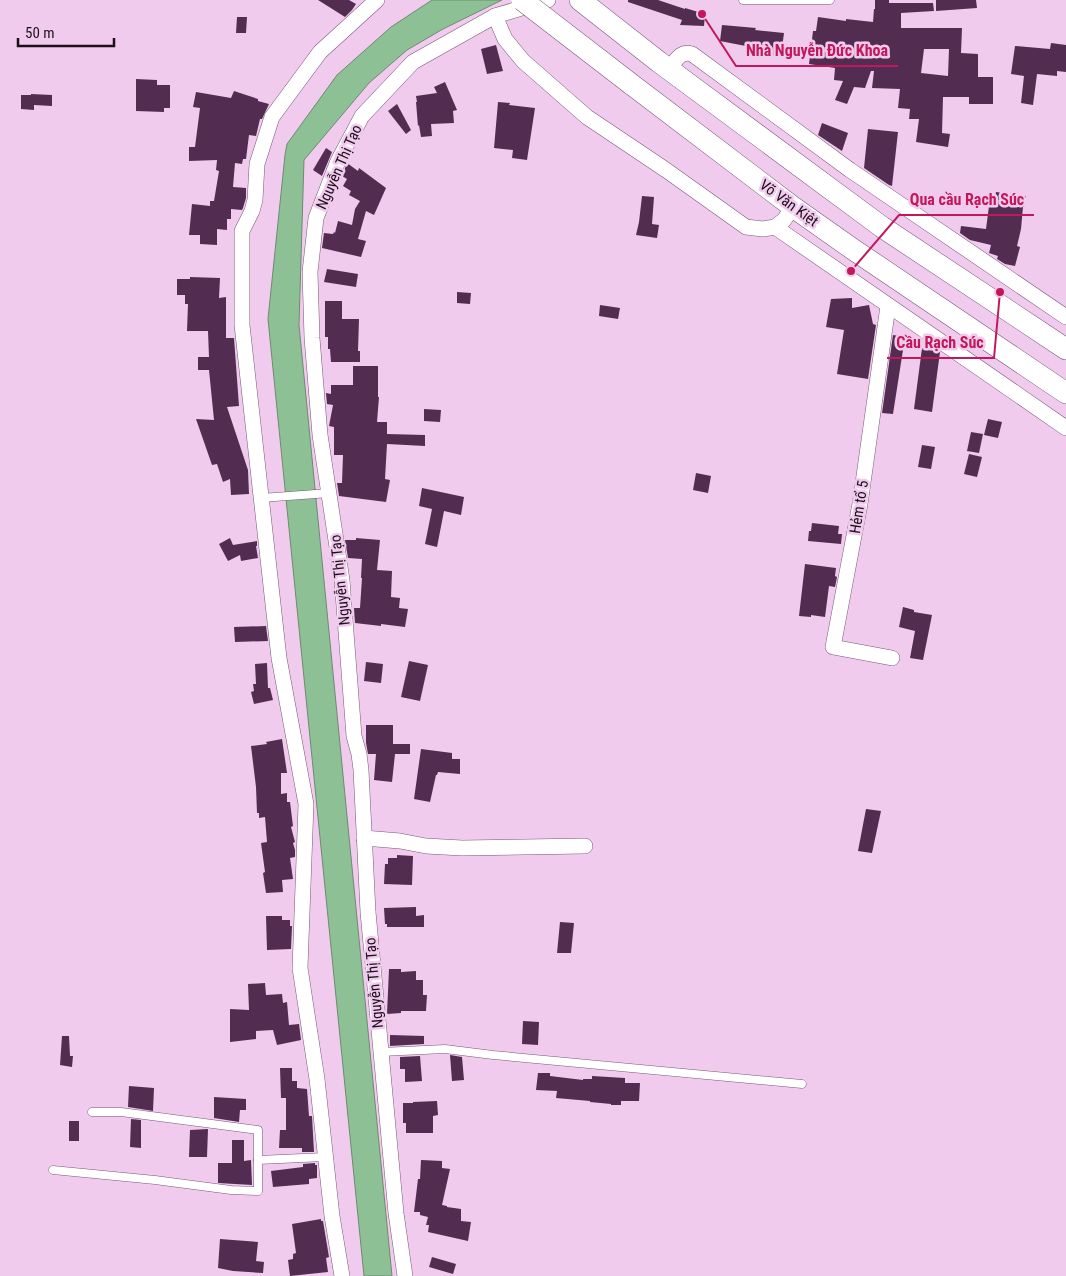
<svg xmlns="http://www.w3.org/2000/svg" width="1066" height="1276" viewBox="0 0 1066 1276" font-family="'Roboto Condensed',sans-serif">
	<rect width="100%" height="100%" fill="#f1cbed"/>
	<path fill="#8ec096" stroke="#6c8b71" d="M432 0H502L443 29 407 50 369 83 304 160 299 325 392 1276H364L268 319 285 155 287 144 337 75 391 27Z"/>
	<g fill="#532c51" fill-rule="evenodd">
		<path d="M318 0H349L356 4 352 10 345 17Z"/>
		<path d="M628 0H658L685 9V8L705 14 704 26 680 25 682 20 628 2Z"/>
		<path d="M875 0H889V3H933L934 11 901 13V28H962L961 53 978 54V77H993V104H969V97H943L942 133 950 134 948 147 916 142 919 119H909L910 109 898 108 900 89 872 88 874 71H871L865 88 854 87 847 104 835 100 843 81 834 80 835 68 809 64 813 31H816L818 17 846 21V19L873 22 874 9H875ZM924 49H949L948 76 921 73Z"/>
		<path d="M936 0H976L977 8 936 11Z"/>
		<path d="M237 17H247L246 33H236Z"/>
		<path d="M722 25 756 28 755 30 784 33 781 56 755 54 756 48 720 41Z"/>
		<path d="M1051 43 1066 45V72L1057 71V76L1037 74 1033 105 1021 103 1024 76 1011 74 1015 46 1050 49Z"/>
		<path d="M496 45 503 71 487 74 481 49Z"/>
		<path d="M136 79 157 80V85H170V108H164V112L136 111Z"/>
		<path d="M445 82 457 110 453 111 454 123 431 124 432 136 421 137 419 125 418 126 416 102H417L416 96 437 93 434 87Z"/>
		<path d="M234 91 258 99V101L269 104 262 119H260L256 136 249 135 246 159H243L242 164 235 163 233 187 246 188V198L243 208 242 210 231 209V219H227V230L217 229V245L200 244V235H189L192 204 210 206V201H214L219 171 216 170 217 160 189 161V147H195L200 108 193 107 196 92 231 98Z"/>
		<path d="M31 94 52 95V106L34 105V110L21 109V95H31Z"/>
		<path d="M498 102 510 103 509 105 535 108 527 160 512 158 513 150 494 148Z"/>
		<path d="M397 104 411 130 406 134 388 111Z"/>
		<path d="M822 123 848 133 842 151 818 135Z"/>
		<path d="M868 129 898 132 892 186 889 185 864 168Z"/>
		<path d="M326 148 332 152 322 176 313 170Z"/>
		<path d="M347 163 358 171 359 168 386 188 374 215 366 211 358 239 366 241 361 257 322 248 324 233 333 234 334 232 335 233 338 221 352 225 355 209 360 201 349 195 351 191 343 186 347 179 342 176Z"/>
		<path d="M996 192 1026 196 1024 207H1023L1021 229 1017 246 1020 247 1015 266 1005 264 997 259 998 256 989 253 991 245 970 240 960 233 961 226 986 229 989 206H994Z"/>
		<path d="M642 196 654 197 652 224 659 225 657 238 636 235 639 222Z"/>
		<path d="M327 269 358 274 356 287 324 282Z"/>
		<path d="M190 277 220 278 219 298 226 297V338H234L239 406 227 407 248 470 249 494 231 495 230 479 223 482 217 464 212 465 196 419 214 420 209 370H198V357H209L208 331H187L188 304H185V295H177V279H190Z"/>
		<path d="M457 292 471 293 470 304 457 303Z"/>
		<path d="M852 298V308L869 305 873 324 876 325 868 379 837 374 844 330 826 327 831 299Z"/>
		<path d="M325 301H342V319H359L358 351H360V362H331L330 349H328V337H325Z"/>
		<path d="M600 305 620 308 618 319 599 316Z"/>
		<path d="M893 335 905 337 893 414 882 413Z"/>
		<path d="M922 348 937 350 940 352 932 412 914 409Z"/>
		<path d="M353 366H378V397H379L377 422H387V434L425 435V446L387 444 385 479 390 480 386 502 339 496 337 483H342L343 455H334V427L329 426 333 405 327 404 326 393 331 394V385H353Z"/>
		<path d="M424 409 441 410 440 422 424 421Z"/>
		<path d="M988 419 1002 422 998 438 984 435Z"/>
		<path d="M971 432 983 434 979 453 967 451Z"/>
		<path d="M922 445 935 447 931 469 918 467Z"/>
		<path d="M969 454 982 457 977 477 964 474Z"/>
		<path d="M696 473 711 476 708 493 693 490Z"/>
		<path d="M422 488 464 497 461 515 444 511 437 547 425 544 432 509 419 506Z"/>
		<path d="M812 523 839 526 838 534H842L841 544 808 541 809 531H811Z"/>
		<path d="M230 538 233 545 257 541V546H256L258 558 241 561 240 555 228 561 219 544Z"/>
		<path d="M356 538 380 540 377 570 392 571 391 597 400 598 399 608 408 609 405 627 381 624V626L355 623 354 608H360L362 578H361L362 559 348 558 345 540H356Z"/>
		<path d="M805 564 836 568 835 576 837 577 835 587 829 586 825 617 811 615V617L799 616Z"/>
		<path d="M903 607 914 610V612L932 615 923 660 910 658 915 631 899 627Z"/>
		<path d="M266 626 268 641 235 642 234 627Z"/>
		<path d="M409 661 428 665 420 701 401 697Z"/>
		<path d="M366 662 383 664 381 683 364 681Z"/>
		<path d="M267 663 268 688H270L273 700 254 704 251 692 254 691 253 684H256L255 664Z"/>
		<path d="M366 725H393V744H410V754H395L392 782 374 780 376 754H368L366 743Z"/>
		<path d="M282 739 287 773H281V794L287 793V802H290L293 826 291 827 295 842 293 843 295 850V857L290 858 293 879 282 880 283 892 266 893 263 873 265 872 261 843 267 842 265 817 259 818V813H257L256 787 251 746 267 744 266 742Z"/>
		<path d="M421 749 452 753V759H460V774L438 772 437 775H436L430 802 414 799Z"/>
		<path d="M866 809 881 811 872 853 858 851Z"/>
		<path d="M397 855 413 856 412 885 384 884 385 864H388V858H397Z"/>
		<path d="M416 907V916L424 915V927H387V924H385L384 908Z"/>
		<path d="M266 916H282V920H290V926H292L291 949 267 950Z"/>
		<path d="M560 922 574 923 571 953H557Z"/>
		<path d="M389 969H401V972L416 971V980H423V995H427L426 1011H401V1013L387 1014Z"/>
		<path d="M265 983 266 995 282 994 283 1003 287 1002 289 1025 299 1024 301 1040 277 1045 273 1030 256 1031V1039L230 1042V1009L249 1010 248 984Z"/>
		<path d="M523 1021 539 1022 538 1045 522 1044Z"/>
		<path d="M390 1035 424 1036V1044L390 1046Z"/>
		<path d="M62 1036H69L70 1056H73L72 1067 60 1065Z"/>
		<path d="M450 1055 462 1057 464 1080 452 1081Z"/>
		<path d="M420 1056 422 1081 405 1082V1069H400V1057Z"/>
		<path d="M280 1068H292V1081H297V1088L307 1089 309 1116H312L314 1152H302V1148H279L280 1130H286V1098H281Z"/>
		<path d="M538 1073H550V1076L583 1080V1079H592V1076L625 1078V1083H640L639 1101H621V1105H611V1104L590 1102V1101L556 1098 557 1091 536 1090Z"/>
		<path d="M129 1086 154 1088 153 1111 128 1107Z"/>
		<path d="M214 1097 246 1099V1110H240L239 1122 214 1118Z"/>
		<path d="M437 1101 438 1115 433 1116V1133H406V1123H403V1103H413V1102Z"/>
		<path d="M131 1119 141 1120V1148L130 1147Z"/>
		<rect x="69" y="1121" width="10" height="20"/>
		<path d="M208 1129 207 1157H189L190 1130Z"/>
		<path d="M232 1140H244V1161L251 1160 252 1185 218 1183V1163H232Z"/>
		<path d="M421 1160 442 1161V1168L450 1169 442 1205 447 1206V1207L461 1209V1221L471 1222 468 1241 428 1232 429 1225H426L428 1217 420 1215V1212H414L418 1179H420Z"/>
		<path d="M315 1163V1165H317V1178L309 1179V1184L273 1187 271 1171 303 1167V1164Z"/>
		<path d="M321 1219V1221H323L329 1257 326 1258 328 1272 290 1276 288 1260 293 1259V1254L296 1253 292 1224Z"/>
		<path d="M220 1239 258 1242 256 1261 264 1262 263 1273 233 1271 218 1268Z"/>
		<path d="M432 1257 456 1264 453 1274 429 1267Z"/>
	</g>
	<g fill="none" stroke-linecap="round" stroke-linejoin="round">
		<g stroke="#785876" stroke-width="9">
			<g id="service">
				<path d="M743 0H830"/>
				<path d="M261 498 329 493"/>
				<path d="M381 1052 445 1049 493 1055 802 1084"/>
				<path d="M258 1160 325 1157"/>
				<path d="M53 1170 155 1180 231 1190 258 1191V1130L121 1112H92"/>
			</g>
		</g>
		<g stroke="#785876" stroke-width="16">
			<g id="minor">
				<path d="M495 16 505 39 523 61 587 117 666 170 746 227 763 229 775 227 784 220 793 207"/>
				<path d="M669 69C676 61 680 50 692 54L850 170 1066 317"/>
				<path d="M775 227 1066 428"/>
				<path d="M888 306 860 504 833 647 892 658"/>
				<path d="M364 838 400 841 426 846 462 848 585 846"/>
				<path d="M342 1276 332 1216 317 1079 300 968 306 804 279 658 242 325V231L252 211 255 200 257 164 272 117 320 52 377 0"/>
				<path d="M405 1276 396 1213 368 912 361 770 359 754 354 736 342 580 320 435 312 338 310 272 316 218 338 161 362 116 413 62 495 16 548 0"/>
			</g>
		</g>
		<g stroke="#785876" stroke-width="22">
			<g id="secondary">
				<path d="M580 0 659 62 882 227 1066 349"/>
				<path d="M631 84 793 207 854 250 1066 393"/>
			</g>
		</g>
		<use href="#service" stroke="#fff" stroke-width="8"/>
		<use href="#minor" stroke="#fff" stroke-width="15"/>
		<use href="#secondary" stroke="#fff" stroke-width="21"/>
		<g stroke="#785876" stroke-width="22" stroke-linecap="butt">
			<path id="secondary-bridge" d="M522 0 631 84"/>
		</g>
		<use href="#secondary-bridge" stroke="#fff" stroke-width="21"/>
	</g>
	<g text-anchor="middle" dominant-baseline="central" stroke-width="5" stroke-linejoin="round" paint-order="stroke">
		<g font-size="15" fill="#1c0f1b" stroke="#f1cbed">
			<text transform="translate(339 167) rotate(-66)">Nguyễn Thị Tạo</text>
			<text transform="translate(789 203) rotate(36)">Võ Văn Kiệt</text>
			<text transform="translate(859 507) rotate(-81)">Hẻm tổ 5</text>
			<text transform="translate(340 580) rotate(-96)">Nguyễn Thị Tạo</text>
			<text transform="translate(374 983) rotate(-95)">Nguyễn Thị Tạo</text>
		</g>
	</g>
	<path fill="none" stroke="#c2185b" stroke-width="2" d="M702 14L736 66H898M851 271L899 215H1034M1000 292L994 358H887"/>
	<g fill="#c2185b" stroke="#f1cbed" stroke-width="2">
		<circle cx="702" cy="14" r="5"/>
		<circle cx="851" cy="271" r="5"/>
		<circle cx="1000" cy="292" r="5"/>
	</g>
	<g font-size="16" text-anchor="middle" font-weight="bold" fill="#c2185b" stroke="#f1cbed" stroke-width="5" stroke-linejoin="round" paint-order="stroke">
		<text x="817" y="56">Nhà Nguyễn Đức Khoa</text>
		<text x="967" y="205">Qua cầu Rạch Súc</text>
		<text x="940" y="348">Cầu Rạch Súc</text>
	</g>
	<path d="M18 38v8h96v-8" fill="none" stroke="#1c0f1b" stroke-width="2.5"/>
	<text x="25" y="38" font-size="15" fill="#1c0f1b" stroke="#f1cbed" stroke-width="4" paint-order="stroke">50 m</text>
</svg>
